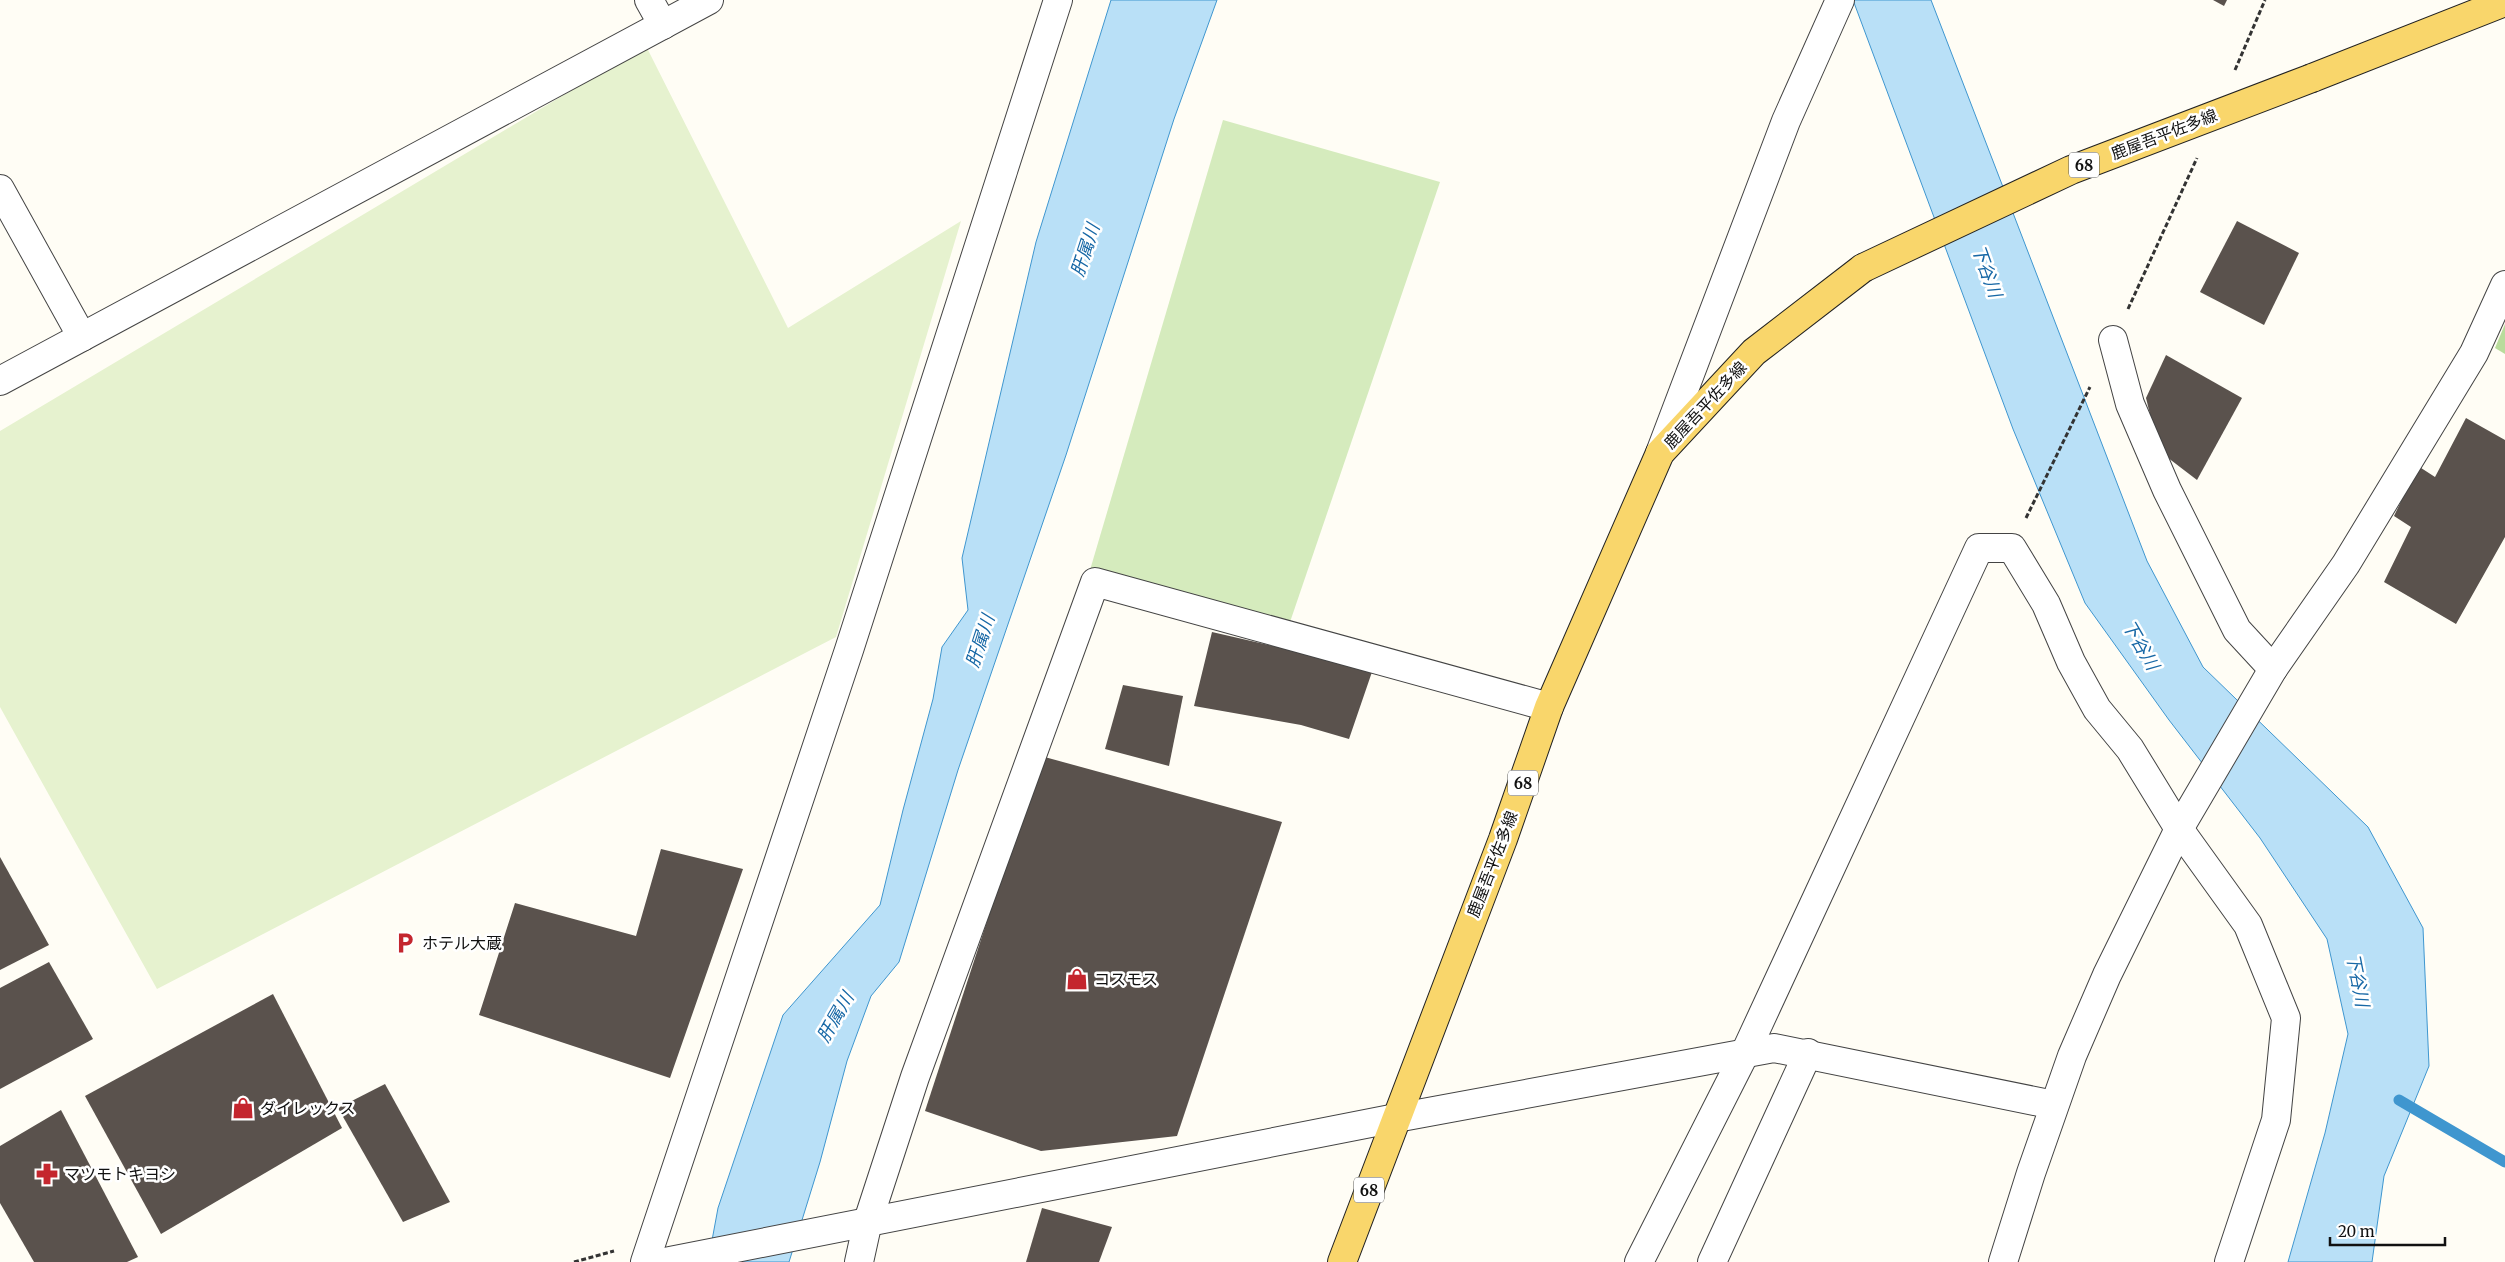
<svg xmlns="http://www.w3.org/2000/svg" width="2505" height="1262" viewBox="0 0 2505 1262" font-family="Merriweather,'Noto Sans JP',serif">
	<rect width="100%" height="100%" fill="#fffdf5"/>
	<path fill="#d5ebbd" d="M1223 120 1440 182 1289 625 1090 570Z"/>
	<path fill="#b9dc9c" d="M2505 324V354L2495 348Z"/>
	<path fill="#e6f2cf" d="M646 46 788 328 961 221 836 637 157 989 0 707V431Z"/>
	<g fill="#b9e0f7" stroke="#3f96cf">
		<path d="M1111 0H1217L1174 119 1066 455 958 770 899 962 871 996 847 1061 820 1162 789 1262H708L718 1208 783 1015 880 905 903 810 933 699 942 647 968 610 962 558 1036 242Z"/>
		<path d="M1853 0H1931L2147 561 2203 667 2368 827 2423 928 2429 1066 2384 1176 2372 1262H2288L2325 1133 2348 1034 2327 939 2260 838 2169 720 2085 603 2013 429Z"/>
	</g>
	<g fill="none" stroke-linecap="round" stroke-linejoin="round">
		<path stroke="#3f96cf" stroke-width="11" d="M2399 1100 2505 1162"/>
	</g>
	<g fill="#5a524d">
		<path d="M2213 0H2227L2224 6Z"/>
		<path d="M2237 221 2299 253 2264 325 2200 292Z"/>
		<path d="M2166 355 2242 398 2197 480 2159 451 2146 398Z"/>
		<path d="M2466 418 2505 440V537L2456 624 2384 582 2411 527 2394 516 2418 466 2435 477Z"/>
		<path d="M1212 632 1373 669 1349 739 1301 725 1194 706Z"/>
		<path d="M1123 685 1183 696 1169 766 1105 749Z"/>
		<path d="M1041 756 1282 822 1177 1136 1041 1151 925 1111Z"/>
		<path d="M661 849 743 869 670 1078 479 1015 515 903 636 936Z"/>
		<path d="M0 857 49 945 0 970Z"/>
		<path d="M49 962 93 1039 0 1089V988Z"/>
		<path d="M273 994 342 1128 161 1234 85 1096Z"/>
		<path d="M385 1084 450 1202 403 1222 338 1108Z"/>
		<path d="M61 1110 138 1257 127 1262H34L0 1203V1146Z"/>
		<path d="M1042 1208 1112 1227 1099 1262H1026Z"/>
	</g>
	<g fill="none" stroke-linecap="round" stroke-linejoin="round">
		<g stroke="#444" stroke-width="30">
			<g id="minor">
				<path d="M649 0 663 25"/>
				<path d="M0 189 82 337"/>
				<path d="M2113 340 2130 404 2167 490 2237 630 2273 669"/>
				<path d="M0 381 709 0"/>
				<path d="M1660 453 1786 121 1840 0"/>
				<path d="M645 1262 849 650 1058 0"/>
				<path d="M665 1262 1396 1118 1774 1048 2054 1105"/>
				<path d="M859 1262 868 1221 915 1077 1095 582 1549 707"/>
				<path d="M1639 1262 1745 1053 1979 548H2012L2046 604 2071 662 2097 709 2130 749 2179 829 2248 925 2286 1018 2276 1120 2229 1262"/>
				<path d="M1712 1262 1808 1053"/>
				<path d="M2003 1262 2031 1173 2072 1056 2107 975 2179 829 2273 669 2346 564 2474 353 2505 285"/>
			</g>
		</g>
		<g stroke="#222" stroke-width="30">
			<g id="major">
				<path d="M2312 78 2505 2"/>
				<path d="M1342 1262 1503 839 1549 707 1660 453 1754 352 1863 268"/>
			</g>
		</g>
		<g stroke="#333" stroke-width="3" stroke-dasharray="5 2.5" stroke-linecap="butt">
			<path d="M2235 70 2265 0"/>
			<path d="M2128 309 2197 158"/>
			<path d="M2026 518 2090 387"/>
			<path d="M574 1262 614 1251"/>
		</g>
		<use href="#minor" stroke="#fff" stroke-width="28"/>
		<use href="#major" stroke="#f9d66b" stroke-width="28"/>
		<g stroke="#222" stroke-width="30" stroke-linecap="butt">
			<path id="major-bridge" d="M1863 268 2071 170 2312 78"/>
		</g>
		<use href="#major-bridge" stroke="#f9d66b" stroke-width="28"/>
	</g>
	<defs>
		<g id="parking-bare" transform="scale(1.725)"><path d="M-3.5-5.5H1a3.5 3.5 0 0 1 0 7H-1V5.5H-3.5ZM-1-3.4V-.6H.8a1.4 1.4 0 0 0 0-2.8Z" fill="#c4262e" stroke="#fff" stroke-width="2.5" paint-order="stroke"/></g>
		<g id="shop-bare" transform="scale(1.725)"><path d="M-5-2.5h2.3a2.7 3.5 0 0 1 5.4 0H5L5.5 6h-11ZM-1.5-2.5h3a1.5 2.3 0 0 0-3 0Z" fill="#c4262e" stroke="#fff" stroke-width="2.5" paint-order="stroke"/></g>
		<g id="pharmacy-bare" transform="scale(1.725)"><path d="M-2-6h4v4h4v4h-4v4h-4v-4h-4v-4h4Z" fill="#c4262e" stroke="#fff" stroke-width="2.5" paint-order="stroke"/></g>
	</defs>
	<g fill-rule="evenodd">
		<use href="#parking-bare" x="405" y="943"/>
		<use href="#shop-bare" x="1077" y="979"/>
		<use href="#shop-bare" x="243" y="1108"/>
		<use href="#pharmacy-bare" x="47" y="1174"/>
	</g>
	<g text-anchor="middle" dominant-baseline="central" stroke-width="5" stroke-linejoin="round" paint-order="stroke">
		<g fill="#fff" stroke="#585858" stroke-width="1">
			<rect x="2069" y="152.5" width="30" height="25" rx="4"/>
			<rect x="1508" y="770.5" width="30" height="25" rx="4"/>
			<rect x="1354" y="1177.5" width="30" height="25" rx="4"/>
		</g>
		<g font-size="15" font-weight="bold" fill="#111">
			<text x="2084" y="165">68</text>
			<text x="1523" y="783">68</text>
			<text x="1369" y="1190">68</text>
		</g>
		<g font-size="16" fill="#111" stroke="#fff">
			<text transform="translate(2164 134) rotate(-21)">鹿屋吾平佐多線</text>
			<text transform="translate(1705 405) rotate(-47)">鹿屋吾平佐多線</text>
			<text transform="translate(1492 864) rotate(-69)">鹿屋吾平佐多線</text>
		</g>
		<g font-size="16" fill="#111" stroke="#fff" text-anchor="start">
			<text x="422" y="943">ホテル大蔵</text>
			<text x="1094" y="979">コスモス</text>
			<text x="260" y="1108">ダイレックス</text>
			<text x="64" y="1174">マツモトキヨシ</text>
		</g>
		<g font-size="18" font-style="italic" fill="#1768a6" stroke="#fff">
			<text transform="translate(1085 250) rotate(-72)">肝属川</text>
			<text transform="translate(1987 271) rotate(70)">下谷川</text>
			<text transform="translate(980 641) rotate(-72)">肝属川</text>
			<text transform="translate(2141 645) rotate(60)">下谷川</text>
			<text transform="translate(2358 980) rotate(79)">下谷川</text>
			<text transform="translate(835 1017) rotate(-60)">肝属川</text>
		</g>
	</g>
	<path d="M2330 1237v8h115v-8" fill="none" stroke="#111111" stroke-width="2.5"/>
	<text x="2338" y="1237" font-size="15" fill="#111111" stroke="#ffffff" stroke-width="4" paint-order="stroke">20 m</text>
</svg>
